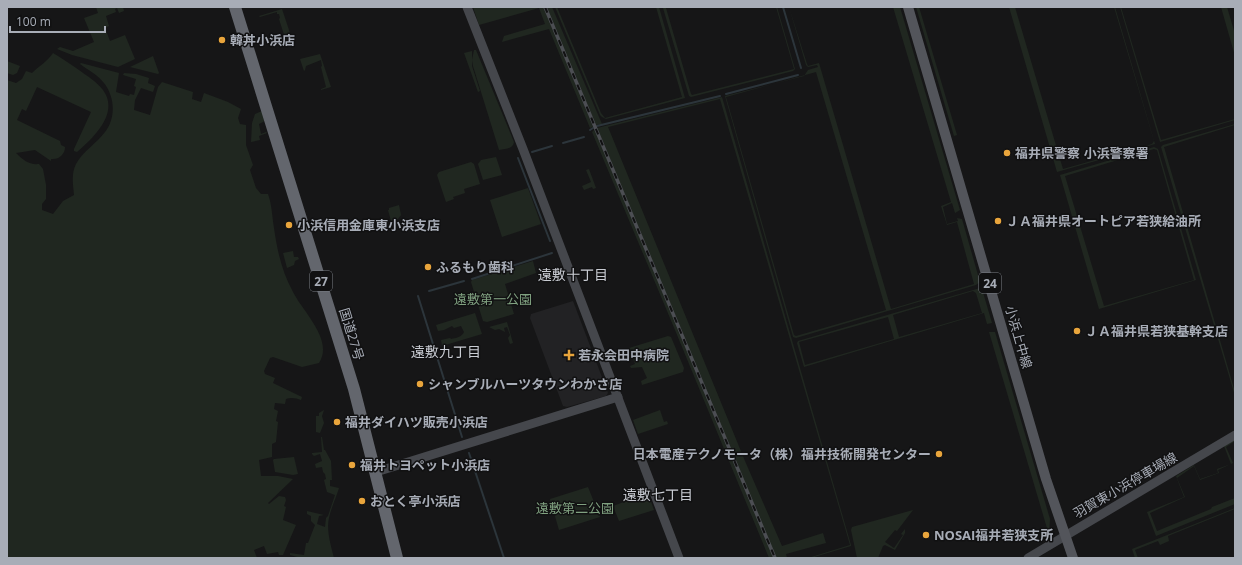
<svg xmlns="http://www.w3.org/2000/svg" width="1242" height="565" viewBox="0 0 1242 565" font-family="'Open Sans','Noto Sans JP',sans-serif">
	<rect width="100%" height="100%" fill="#161617"/>
	<path fill="#222224" d="M573 301 608 393 606 396 567 407 563 406 530 318 531 314Z"/>
	<g fill="#202720" fill-rule="evenodd">
		<path d="M96 7H123L124 11 119 13 117 8 115 9 116 12 106 16 109 26 105 28 110 41 125 35 135 59 118 67 72 55 57 49 60 47 73 51 94 42 84 18 98 13Z"/>
		<path d="M473 7H544L593 127 590 128 549 29 502 42 504 36 545 24 539 8 479 25Z"/>
		<path d="M546 7H552L602 124 596 125Z"/>
		<path d="M555 7H557L601 113 605 118 682 97 656 7H659L685 98 606 119 602 117 600 115Z"/>
		<path d="M668 7 666 8 691 94 692 95 794 69 776 7H777L795 69 793 71 691 97 689 96 663 8Z"/>
		<path d="M789 7 807 64 808 66 819 63 891 309 974 284 957 222 947 225 941 206 951 202 893 7H900L960 210 955 213 952 203 943 207 947 224 958 221 957 218 962 219 980 282 976 285 796 338 793 337 725 96 804 76 808 70 818 67 817 65 808 67 806 65ZM816 72 886 310 796 336 794 335 726 97Z"/>
		<path d="M916 7H919L957 135 954 136Z"/>
		<path d="M1009 7H1015L1063 169 1152 144 1154 141 1114 7H1115L1155 144 1057 172Z"/>
		<path d="M1120 7H1121L1161 140 1235 119V120L1160 142Z"/>
		<path d="M1221 7H1227L1235 34V56Z"/>
		<path d="M282 9 292 39 286 41 279 19 280 18 279 14H277V12L260 17 259 16Z"/>
		<path d="M474 50H476L514 142C513 149 505 149 499 150L473 66 472 60Z"/>
		<path d="M472 51V66L480 91 478 92 464 53Z"/>
		<path d="M53 53C62 58 70 64 79 70 87 76 96 81 103 90 120 113 93 138 77 152L74 151V149L91 112 37 87 26 111 22 109 17 120 60 141 61 145 65 147C65 154 59 160 51 159V161L35 150 16 153C23 160 29 165 39 164L43 169 46 185V199L42 204V210L53 214 63 201 74 195C73 184 71 174 76 164 82 152 97 143 105 132 116 118 115 97 104 83 98 75 88 70 80 64L81 63 119 73 116 92 129 96 130 94 134 95 136 87 134 86 136 79 123 75 124 73 136 74 149 78 148 83 155 86 153 92 141 88 135 100 134 110 150 115 158 87 162 82 193 92 192 99 201 102 204 93 228 102 241 109 238 118 240 124 246 125V145L253 165 250 170 256 188 261 194H268C272 205 272 216 274 228 277 250 282 272 293 292 303 312 334 340 319 363L302 367 273 357 270 358 264 371 265 374 275 378 273 383 275 384 302 397 301 400C296 398 292 397 286 399L285 404 275 403 274 409 278 411 276 421 278 422 276 442 272 444V457L259 460 261 476H278L293 479 268 503 269 504 279 496 285 497 286 500 284 506 286 507 283 520 296 525 283 555H279L278 552 267 554 264 546 254 550 257 558H7V80L16 83 22 79 26 71 32 73C39 66 48 61 53 53Z"/>
		<path d="M320 54 331 87 321 90V89L326 87 321 67 322 66 321 60 306 66 305 70 304 71 300 59Z"/>
		<path d="M153 56 159 73 158 74 130 67Z"/>
		<path d="M7 61 20 66 17 73 13 75 7 73Z"/>
		<path d="M722 97 851 545V546L811 558H808L850 545 720 99 608 127 745 461 782 546 823 533 826 543 786 554 787 558H776L597 128Z"/>
		<path d="M262 111 265 120 263 122 259 124 261 134 266 132 267 133 259 136 260 140 251 142 252 123 255 114Z"/>
		<path d="M1235 124V125L1164 147 1235 392V396L1161 147 1163 145Z"/>
		<path d="M595 129 774 558H769L675 330 592 132Z"/>
		<path d="M1154 147 1158 149 1196 280 1099 309 1060 175ZM1154 149 1157 150 1194 280 1104 306 1065 176Z"/>
		<path d="M496 157 502 175 483 180 478 164 481 160Z"/>
		<path d="M471 162 474 164 480 184 464 189 465 193 453 197 454 199 446 202 437 175 439 172Z"/>
		<path d="M589 169 596 188 593 189 592 187 584 190 582 186 591 182 586 170Z"/>
		<path d="M528 188 541 224 502 237 490 200Z"/>
		<path d="M399 205 401 215 398 219 391 221 388 210H389V208Z"/>
		<path d="M293 251 294 257H298L299 259 295 261 294 265 287 268 283 253Z"/>
		<path d="M533 261 536 273 505 284 514 314 487 322 483 321 471 282 472 280Z"/>
		<path d="M980 288 982 289 992 323 987 324 984 313 804 367 797 343 798 341ZM973 291 976 293 982 313 899 337 893 315ZM888 317 894 339 805 365 799 342Z"/>
		<path d="M475 313 482 334 442 346 441 340 450 338 451 339C456 338 462 337 464 332L461 326 454 328 452 326 444 330 438 331 436 325Z"/>
		<path d="M507 322 513 343 510 344 508 338 510 335 507 327 504 328 505 332 499 329 495 330 489 327Z"/>
		<path d="M989 332H995L1050 519 1049 535Z"/>
		<path d="M668 336 671 337 684 368 683 372 642 385 641 381 647 378 642 367 631 368 630 366 635 364 629 348Z"/>
		<path d="M324 410 322 416 324 423 320 433 316 432V416H319V413Z"/>
		<path d="M660 410 664 422 667 421 668 424 638 434 633 420Z"/>
		<path d="M321 437H322L324 450H325L331 461 332 480H330V486L339 488C336 498 331 508 329 518 326 530 331 546 334 558H301L290 555V553L304 555 306 543H308L315 525 311 521V516L307 514V511L324 515 327 492 324 480 326 479 325 474 323 472 322 467 316 468 315 464 322 461 320 454 314 456 312 454V453L322 452ZM327 492 335 495 328 516 326 518 325 527 317 524 319 516 324 515Z"/>
		<path d="M1235 439V441L1226 447 1233 463 1218 470 1219 473 1200 480 1194 466 1177 478 1185 497 1150 513 1157 531 1211 509 1212 507 1235 498V504L1156 536 1147 512 1184 497 1176 476 1194 465 1200 479 1218 473 1217 469 1231 464 1224 446Z"/>
		<path d="M294 457 298 474 293 475 275 472 273 460 274 459Z"/>
		<path d="M588 487 600 517 559 530 550 499Z"/>
		<path d="M648 493 654 510 619 521 613 506Z"/>
		<path d="M1235 508V509L1168 536 1169 541 1160 545 1158 541 1135 550 1138 558H1135L1132 549Z"/>
		<path d="M913 510 897 531 895 530 885 542 894 548 903 535 901 534 905 529V533L895 550 885 545 883 546 878 558H857L851 530 852 527Z"/>
	</g>
	<g fill="none" stroke-linecap="round" stroke-linejoin="round">
		<g stroke="#2c353b" stroke-width="2">
			<path d="M783 7 801 68"/>
			<path d="M726 94 798 75"/>
			<path d="M597 126 720 96"/>
			<path d="M590 130 593 128"/>
			<path d="M563 143 584 137"/>
			<path d="M532 152 552 146"/>
			<path d="M518 158 550 241"/>
			<path d="M472 279 552 253"/>
			<path d="M429 291 464 281"/>
			<path d="M418 296 462 437"/>
			<path d="M469 453 504 558"/>
		</g>
		<g stroke="#45474c" stroke-width="9">
			<path d="M467 7 523 149 679 558"/>
			<path d="M376 472 618 397"/>
			<path d="M1028 558 1235 435"/>
		</g>
		<path stroke="#53555b" stroke-width="10" d="M908 7 1046 479 1073 558"/>
		<path stroke="#63666d" stroke-width="12" d="M235 7 354 389 397 558"/>
		<g stroke="#4c4e53" stroke-width="3.5">
			<path id="rail" d="M545 7 775 558"/>
		</g>
		<use href="#rail" stroke="#111112" stroke-width="2" stroke-dasharray="6" stroke-linecap="butt"/>
	</g>
	<g fill="#e9a53c" stroke="#111112" stroke-width="1.5">
		<circle cx="222" cy="40" r="4"/>
		<circle cx="1007" cy="153" r="4"/>
		<circle cx="998" cy="221" r="4"/>
		<circle cx="289" cy="225" r="4"/>
		<circle cx="428" cy="267" r="4"/>
		<circle cx="1077" cy="331" r="4"/>
		<path d="M567 349h4v4h4v4h-4v4h-4v-4h-4v-4h4z"/>
		<circle cx="420" cy="384" r="4"/>
		<circle cx="337" cy="422" r="4"/>
		<circle cx="939" cy="454" r="4"/>
		<circle cx="352" cy="465" r="4"/>
		<circle cx="362" cy="501" r="4"/>
		<circle cx="926" cy="535" r="4"/>
	</g>
	<g text-anchor="middle" dominant-baseline="central" stroke-width="3" stroke-linejoin="round" paint-order="stroke">
		<g fill="#111112" stroke="#7b7e86" stroke-width="1">
			<rect x="310" y="271" width="22" height="20" rx="3"/>
			<rect x="979" y="273" width="22" height="20" rx="3"/>
		</g>
		<g font-size="12" font-weight="bold" fill="#a8adb7">
			<text x="321" y="281">27</text>
			<text x="990" y="283">24</text>
		</g>
		<g font-size="13" font-weight="bold" fill="#a8adb7" stroke="#111112" text-anchor="start">
			<text x="230" y="40">韓丼小浜店</text>
			<text x="1015" y="153">福井県警察 小浜警察署</text>
			<text x="1006" y="221">ＪＡ福井県オートピア若狭給油所</text>
			<text x="297" y="225">小浜信用金庫東小浜支店</text>
			<text x="436" y="267">ふるもり歯科</text>
			<text x="1085" y="331">ＪＡ福井県若狭基幹支店</text>
			<text x="578" y="355">若永会田中病院</text>
			<text x="428" y="384">シャンブルハーツタウンわかさ店</text>
			<text x="345" y="422">福井ダイハツ販売小浜店</text>
			<text x="931" y="454" text-anchor="end">日本電産テクノモータ（株）福井技術開発センター</text>
			<text x="360" y="465">福井トヨペット小浜店</text>
			<text x="370" y="501">おとく亭小浜店</text>
			<text x="934" y="535">NOSAI福井若狭支所</text>
		</g>
		<g font-size="13" fill="#80a180" stroke="#111112">
			<text x="493" y="299">遠敷第一公園</text>
			<text x="575" y="508">遠敷第二公園</text>
		</g>
		<g font-size="13" fill="#a8adb7" stroke="#111112">
			<text transform="translate(352 334) rotate(73)">国道27号</text>
			<text transform="translate(1019 337) rotate(74)">小浜上中線</text>
			<text transform="translate(1125 485) rotate(-30)">羽賀東小浜停車場線</text>
		</g>
		<g font-size="14" fill="#c9ccd3" stroke="#111112">
			<text x="573" y="274">遠敷十丁目</text>
			<text x="446" y="351">遠敷九丁目</text>
			<text x="658" y="494">遠敷七丁目</text>
		</g>
	</g>
	<rect width="1242" height="565" fill="none" stroke="#a8adb7" stroke-width="16"/>
	<path d="M10 26v6h95v-6" fill="none" stroke="#a8adb7" stroke-width="2"/>
	<text x="16" y="26" font-size="12" fill="#a8adb7" stroke="#111112" stroke-width="3" paint-order="stroke">100 m</text>
</svg>
